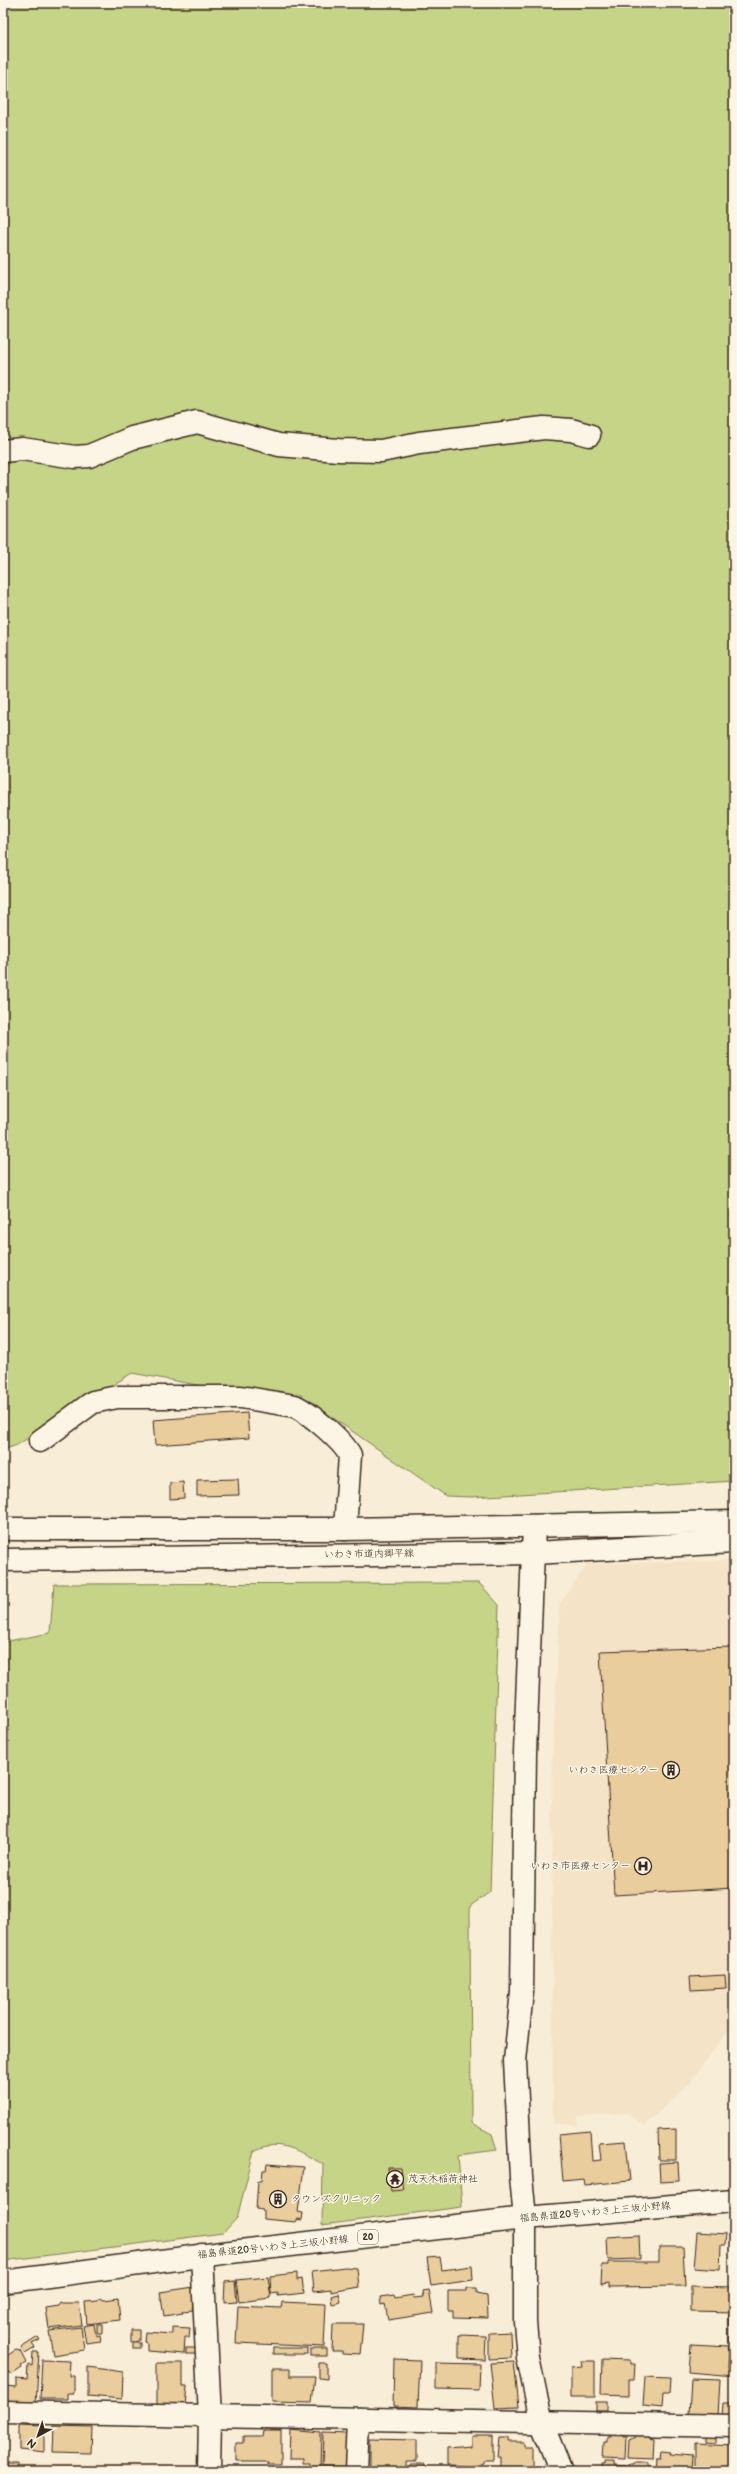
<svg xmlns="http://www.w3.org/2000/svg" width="737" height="2474" viewBox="0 0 737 2474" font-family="'Balsamiq Sans','Klee One',sans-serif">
	<rect width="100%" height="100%" fill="#f8edd7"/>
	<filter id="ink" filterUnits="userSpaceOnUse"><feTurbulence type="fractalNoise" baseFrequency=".025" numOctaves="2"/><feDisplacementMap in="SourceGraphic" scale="8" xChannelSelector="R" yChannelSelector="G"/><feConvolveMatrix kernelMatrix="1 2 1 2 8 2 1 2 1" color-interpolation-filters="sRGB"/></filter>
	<g filter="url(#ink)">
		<g fill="#f4e3c6">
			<path d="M734 1560V2022L689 2084 644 2126 628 2113 578 2116V2125L553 2124 552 1770 560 1603 588 1564Z"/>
			<path d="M3 2463 189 2466V2471H3Z"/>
		</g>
		<g fill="#c6d488" stroke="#807f53">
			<path d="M3 3H734V1481L471 1497 446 1496 317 1407 132 1373 17 1445 3 1450Z"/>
			<path d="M479 1583 499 1605 490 1892 470 1906 471 2123 492 2134 497 2150 458 2155 462 2207 322 2225 323 2164C299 2152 280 2137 254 2151L237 2218 223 2233 3 2261V1642L50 1633 54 1584Z"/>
		</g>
		<g fill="#eacd9d" stroke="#3b2a1e">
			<path d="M247 1413 249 1438 155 1445 153 1420Z"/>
			<path d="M238 1479 239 1495 197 1496V1480Z"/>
			<path d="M183 1482 184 1498 170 1499V1483Z"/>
			<path d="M734 1647V1888L614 1895 600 1651Z"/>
			<path d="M725 1975 726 1988 691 1990 690 1977Z"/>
			<path d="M676 2129V2160H659L658 2130Z"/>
			<path d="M590 2131 592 2161 601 2160 599 2143 626 2141 630 2181 585 2185 584 2179 563 2181 559 2134Z"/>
			<path d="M678 2162 679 2181 660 2182 659 2163Z"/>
			<path d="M267 2164 304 2167 298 2212 303 2213 302 2220 296 2219V2222L263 2219V2210L256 2209 258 2181H262L263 2170H266Z"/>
			<path d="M388 2168H400L403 2190 391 2191Z"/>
			<path d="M697 2232 726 2234 725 2245H721L720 2270 694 2268Z"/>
			<path d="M639 2235 640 2259 608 2260 607 2237Z"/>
			<path d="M659 2247H683L685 2286 609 2287V2283L601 2284 602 2265H608V2262H659Z"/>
			<path d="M440 2257 442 2270 472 2266 473 2280 431 2286 427 2258Z"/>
			<path d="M345 2267 357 2268 359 2287 331 2292V2289L314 2291 312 2271Z"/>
			<path d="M297 2273V2280L302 2279 304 2293 278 2296V2293L271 2294 270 2276Z"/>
			<path d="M268 2277 271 2298 239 2302 236 2280Z"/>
			<path d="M235 2281 237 2302 224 2303 225 2282Z"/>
			<path d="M691 2286 734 2287V2312L691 2311Z"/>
			<path d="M194 2287 197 2306 192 2307 193 2310 182 2311 183 2313 164 2316 160 2292Z"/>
			<path d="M467 2288H477V2293L487 2295 488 2318 453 2317V2310H448V2291H467Z"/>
			<path d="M429 2290 433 2313 388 2320 385 2304 381 2305 380 2297 394 2295 395 2298 413 2295 414 2298 424 2297 423 2291Z"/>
			<path d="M339 2294 341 2302 332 2304 331 2296Z"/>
			<path d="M100 2298 104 2300 118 2298 120 2320 87 2324 85 2302 98 2301Z"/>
			<path d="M282 2302 326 2304 324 2347 236 2343 238 2306 281 2308Z"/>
			<path d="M61 2303H79L82 2325 49 2329 46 2308 59 2306Z"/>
			<rect x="729" y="2314" width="5" height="28"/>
			<path d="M3 2322 8 2349 3 2350Z"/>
			<path d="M94 2324 96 2336 100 2335 101 2341 86 2343 83 2326Z"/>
			<rect x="97" y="2324" width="5" height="9"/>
			<path d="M333 2324H363L360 2355 342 2354V2351H332Z"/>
			<path d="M81 2327 84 2350 53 2355 49 2331Z"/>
			<path d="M172 2327 190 2328 189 2337H185L184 2354 147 2351V2343L144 2342 145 2332 172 2334Z"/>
			<path d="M131 2330H139V2341L131 2342Z"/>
			<path d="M510 2332 511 2358 489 2359V2333Z"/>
			<path d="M459 2335 486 2336 485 2360 459 2359Z"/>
			<path d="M38 2337 40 2340 32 2344 35 2348 25 2354 21 2348Z"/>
			<rect x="133" y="2343" width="7" height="6"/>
			<path d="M691 2344 729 2346 728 2370 734 2371V2377L689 2373Z"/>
			<rect x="186" y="2348" width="12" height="6"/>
			<rect x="273" y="2348" width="34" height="6"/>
			<rect x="310" y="2349" width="17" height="7"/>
			<path d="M16 2350 20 2351 26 2363 21 2366 22 2368 11 2375 9 2372 3 2375V2358Z"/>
			<path d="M33 2352H39L36 2403 3 2400 4 2386 16 2387V2378L27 2379 28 2365 32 2366Z"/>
			<path d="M394 2359 420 2360 418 2407 393 2406Z"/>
			<path d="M602 2359 630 2360V2364H635L634 2379H629V2395L601 2394Z"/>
			<path d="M42 2360 70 2361 69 2376H74V2393H68V2399H40Z"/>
			<path d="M581 2361H595V2397H571V2368L582 2367Z"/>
			<path d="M514 2362 519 2407 495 2408 490 2363Z"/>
			<path d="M157 2363H183V2386H187L185 2406 157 2405Z"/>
			<path d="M319 2363H327V2379L319 2378Z"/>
			<path d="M436 2363 480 2364 479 2390 436 2389Z"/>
			<path d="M88 2367 123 2372 122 2399 88 2396Z"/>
			<path d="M272 2369H290V2376H315L312 2403 272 2402Z"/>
			<path d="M645 2377 670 2378 669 2395H663L662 2408 643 2406Z"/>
			<path d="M691 2379 720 2380 718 2416 689 2415Z"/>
			<rect x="596" y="2402" width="11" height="9"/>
			<path d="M723 2403H734V2415H722Z"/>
			<path d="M19 2425 44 2426V2453L19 2450Z"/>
			<path d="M54 2426 92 2427 91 2453 53 2452Z"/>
			<path d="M264 2430H281V2464H268V2462H236V2443H243V2436H263Z"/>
			<path d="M290 2430 321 2433 320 2467H310V2463H303V2458H289Z"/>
			<path d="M323 2433 349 2434 348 2467 322 2466Z"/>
			<path d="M636 2433 649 2434V2437L655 2438 654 2458 629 2457 630 2440 636 2437Z"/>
			<path d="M610 2434H623V2437H627L626 2459 603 2458 604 2442H607V2437H610Z"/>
			<path d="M705 2434 716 2435V2443L705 2442Z"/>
			<path d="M471 2436H493V2461H483V2464L471 2466 447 2465V2448L471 2446Z"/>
			<path d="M499 2438H507V2442H525V2446H533V2467H501V2457H497Z"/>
			<path d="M370 2439 417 2440V2461H406V2468L370 2467Z"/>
			<path d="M695 2444 734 2446V2471H695Z"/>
			<path d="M662 2451 671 2452 670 2454 693 2456 692 2471H656L657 2458H661Z"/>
			<path d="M605 2461H614V2465L627 2466 626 2471H602V2464H605Z"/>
			<path d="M634 2462H648V2466H653L652 2471H629V2464H634Z"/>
			<path d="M8 2463H19V2470L7 2471Z"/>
			<path d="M411 2464H424V2470L411 2469Z"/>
		</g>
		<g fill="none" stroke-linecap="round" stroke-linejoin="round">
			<g stroke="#3b2a1e" stroke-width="25">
				<g id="street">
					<path d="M3 451 22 449 75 457 89 456 132 438 197 422 279 445 338 450 381 451 419 443 544 428 571 430 589 435"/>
					<path d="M40 1441 93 1402 117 1397H241L295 1406C311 1414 342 1440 350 1455L345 1529"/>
					<path d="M202 2255 210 2416 209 2471"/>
					<path d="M3 2412 734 2426"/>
					<path d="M356 2471 358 2419"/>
				</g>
			</g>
			<g stroke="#3b2a1e" stroke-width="25">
				<g id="secondary">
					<path d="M534 1526 525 1753 522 1991 515 2061 521 2177 525 2218V2322L528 2358 542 2424 561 2471"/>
					<path d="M3 1529H345L734 1522"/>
					<path d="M3 1560 534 1553 734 1542"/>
				</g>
			</g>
			<g stroke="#3b2a1e" stroke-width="25">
				<path id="primary" d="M3 2282 222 2253 525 2218 734 2201"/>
			</g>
			<use href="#street" stroke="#fcf5e5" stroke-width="22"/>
			<use href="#secondary" stroke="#fcf5e5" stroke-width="22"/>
			<use href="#primary" stroke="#fcf5e5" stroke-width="22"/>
		</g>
	</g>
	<defs>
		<g id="building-ring" transform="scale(0.9)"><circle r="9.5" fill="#fcf5e5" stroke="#3b2a1e" stroke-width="1.5"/><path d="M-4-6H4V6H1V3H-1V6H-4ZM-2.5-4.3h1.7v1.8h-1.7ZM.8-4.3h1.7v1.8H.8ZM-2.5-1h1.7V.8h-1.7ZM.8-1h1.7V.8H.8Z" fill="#3b2a1e"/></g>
		<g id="hospital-ring" transform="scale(0.9)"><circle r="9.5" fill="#fcf5e5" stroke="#3b2a1e" stroke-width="1.5"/><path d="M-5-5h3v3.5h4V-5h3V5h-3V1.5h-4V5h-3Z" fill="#3b2a1e"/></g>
		<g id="temple-ring" transform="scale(0.9)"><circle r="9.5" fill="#fcf5e5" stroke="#3b2a1e" stroke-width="1.5"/><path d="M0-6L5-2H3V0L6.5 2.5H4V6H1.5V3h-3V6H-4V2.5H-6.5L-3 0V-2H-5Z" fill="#3b2a1e"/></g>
	</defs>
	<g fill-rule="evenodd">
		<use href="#building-ring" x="671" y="1770"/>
		<use href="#hospital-ring" x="643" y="1866"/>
		<use href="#temple-ring" x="395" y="2179"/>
		<use href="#building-ring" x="278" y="2199"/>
	</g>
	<g text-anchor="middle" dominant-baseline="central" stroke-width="3" stroke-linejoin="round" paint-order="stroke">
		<rect fill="#fcf5e5" stroke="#75675a" stroke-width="1" x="358" y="2230" width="20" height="14" rx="3"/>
		<g font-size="9" font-weight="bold" fill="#3b2a1e">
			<text x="368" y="2237">20</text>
		</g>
		<g font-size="10" fill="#3b2a1e" stroke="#fcf5e5">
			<text transform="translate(369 1554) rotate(-1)">いわき市道内郷平線</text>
			<text transform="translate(595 2212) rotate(-5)">福島県道20号いわき上三坂小野線</text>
			<text transform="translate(273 2247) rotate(-6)">福島県道20号いわき上三坂小野線</text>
		</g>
		<g font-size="10" fill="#3b2a1e" stroke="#fcf5e5" text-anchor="end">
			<text x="658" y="1770">いわき医療センター</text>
			<text x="630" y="1866">いわき市医療センター</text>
			<text x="408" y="2179" text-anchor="start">茂天木稲荷神社</text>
			<text x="291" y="2199" text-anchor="start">タウンズクリニック</text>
		</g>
	</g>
	<rect width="737" height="2474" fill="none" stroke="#fcf5e5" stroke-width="16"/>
	<rect x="8" y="8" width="721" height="2458" fill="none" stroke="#3b2a1e" stroke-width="1.5" filter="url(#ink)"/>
	<g transform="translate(38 2436) rotate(220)" stroke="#fcf5e5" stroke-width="3" paint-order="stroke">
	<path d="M0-3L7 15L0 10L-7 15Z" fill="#3b2a1e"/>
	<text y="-6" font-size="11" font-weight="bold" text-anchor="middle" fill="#3b2a1e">N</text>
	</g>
</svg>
